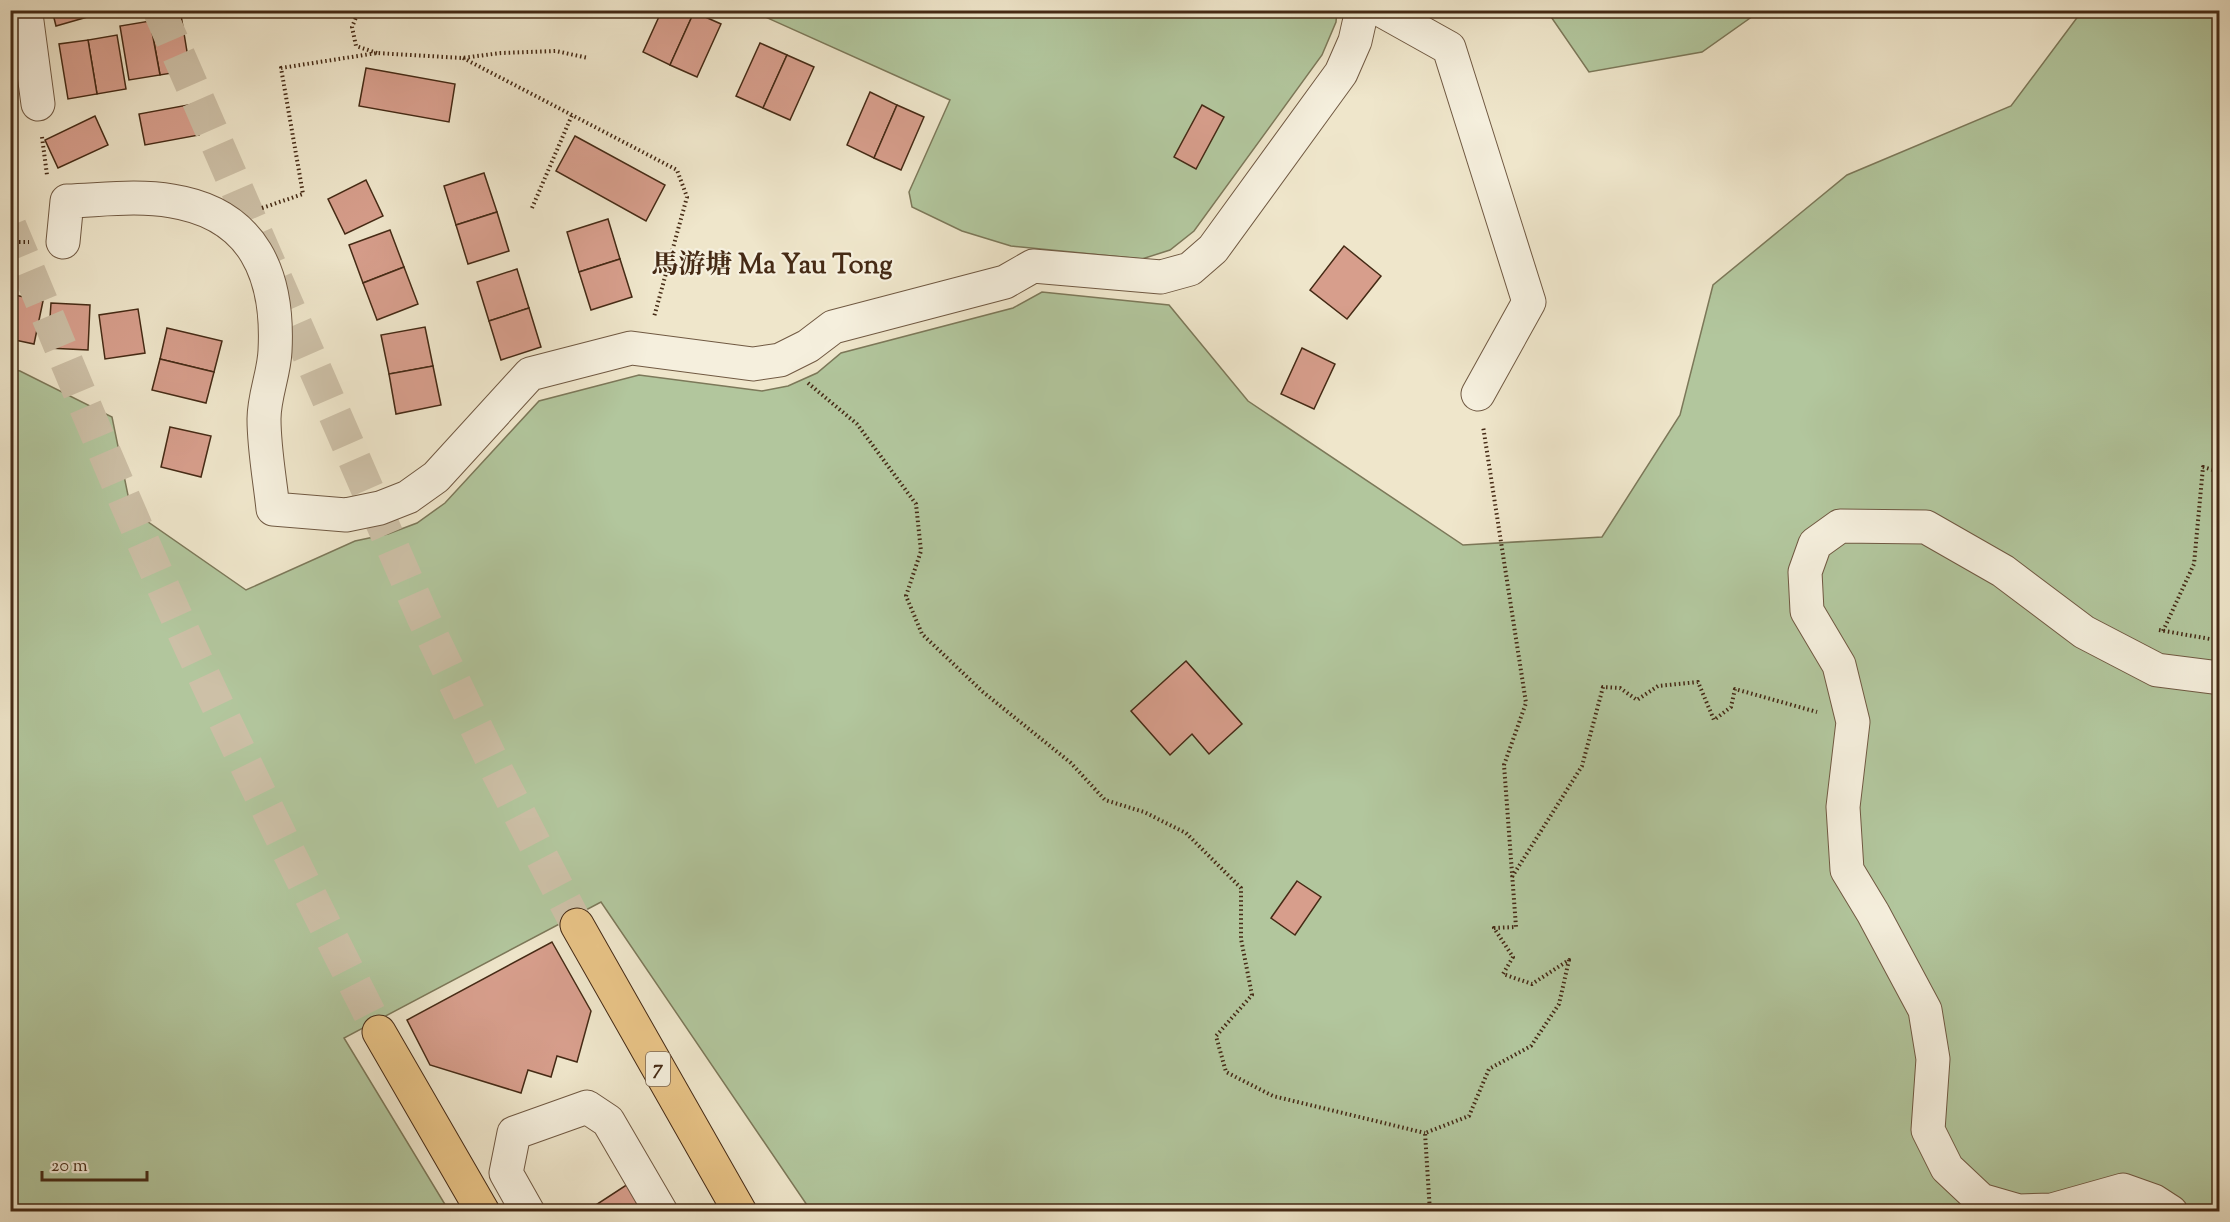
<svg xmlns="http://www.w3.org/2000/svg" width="2230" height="1222" viewBox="0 0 2230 1222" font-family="'Sorts Mill Goudy','Noto Serif TC',serif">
	<rect width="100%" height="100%" fill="#efe6cb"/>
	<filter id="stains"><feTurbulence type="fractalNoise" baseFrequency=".00333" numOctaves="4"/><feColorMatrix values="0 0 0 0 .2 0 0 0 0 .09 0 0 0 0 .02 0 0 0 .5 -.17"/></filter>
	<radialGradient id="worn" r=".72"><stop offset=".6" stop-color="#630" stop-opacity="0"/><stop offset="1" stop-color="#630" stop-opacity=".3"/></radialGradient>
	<g fill="#b2c69d" stroke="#7c7859" stroke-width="1.5">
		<path d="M752 11H1337L1336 22 1322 55 1194 231 1170 250 1142 259 1011 246 962 231 912 207 909 192 950 100Z"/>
		<path d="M1547 11H1760L1702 52 1589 72Z"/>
		<path d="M2082 11H2219V1211H811L601 902 344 1038 449 1211H11L10 369 20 371 112 417 131 510 246 590 355 541 388 534 417 523 445 503 539 401 639 375 762 391 788 386 817 373 841 353 1013 308 1042 292 1169 305 1248 401 1463 545 1602 537 1680 415 1713 285 1847 175 2011 106Z"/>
	</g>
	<g fill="#d79e8c" stroke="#452a15" stroke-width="1.5">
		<path d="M52 10H97L98 14 56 26Z"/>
		<path d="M662 10 694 12 670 65 643 52Z"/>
		<path d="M694 12 721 24 697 77 670 65Z"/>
		<path d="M181 15 190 70 160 75 150 21Z"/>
		<path d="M150 21 160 75 129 80 120 26Z"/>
		<path d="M117 35 126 89 97 94 88 40Z"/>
		<path d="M88 40 97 94 68 99 59 44Z"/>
		<path d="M760 43 787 55 763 108 736 96Z"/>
		<path d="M787 55 814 67 790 120 763 108Z"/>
		<path d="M366 68 455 84 449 122 359 106Z"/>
		<path d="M870 92 897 105 874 158 847 145Z"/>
		<path d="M193 104 199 135 145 145 139 114Z"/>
		<path d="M897 105 924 117 901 170 874 158Z"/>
		<path d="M1202 105 1224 117 1196 169 1174 157Z"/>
		<path d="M95 116 108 145 58 168 45 140Z"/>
		<path d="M575 136 665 185 646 221 556 171Z"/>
		<path d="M484 173 497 212 456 225 444 186Z"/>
		<path d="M366 180 383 216 345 234 328 199Z"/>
		<path d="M497 212 509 251 468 264 456 225Z"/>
		<path d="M608 219 620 259 579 272 567 232Z"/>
		<path d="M390 230 404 267 363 283 349 245Z"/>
		<path d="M1344 246 1381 276 1347 319 1310 290Z"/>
		<path d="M620 259 632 297 591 310 579 272Z"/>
		<path d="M404 267 418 304 377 320 363 283Z"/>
		<path d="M517 269 529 308 489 321 477 282Z"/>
		<path d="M10 294 43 301 34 344 10 339Z"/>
		<path d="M51 303 90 305 88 350 48 348Z"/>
		<path d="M529 308 541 347 501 360 489 321Z"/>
		<path d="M138 309 145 353 105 359 99 315Z"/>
		<path d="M425 327 433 366 389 374 381 335Z"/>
		<path d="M167 328 222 341 214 372 160 359Z"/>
		<path d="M1302 348 1335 364 1314 409 1281 394Z"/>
		<path d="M160 359 214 372 206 403 152 390Z"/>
		<path d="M433 366 441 405 396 414 389 374Z"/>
		<path d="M170 427 211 436 201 477 161 467Z"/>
		<path d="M1186 661 1242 724 1209 754 1192 734 1170 755 1131 711Z"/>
		<path d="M1297 881 1321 897 1295 935 1271 918Z"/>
		<path d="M552 942 591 1011 577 1062 557 1056 551 1077 528 1070 521 1093 430 1065 407 1020Z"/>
		<path d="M631 1182 654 1212H585Z"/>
	</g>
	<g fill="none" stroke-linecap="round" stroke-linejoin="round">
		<g stroke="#cdc0a7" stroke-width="33" stroke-dasharray="33 16" stroke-linecap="butt">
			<path d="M159 10 422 615 498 773 577 925"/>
			<path d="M10 226C52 326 93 427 136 526 211 698 294 865 379 1032"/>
		</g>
		<g stroke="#705942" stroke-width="35">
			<g id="minor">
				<path d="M1381 10 1449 48 1529 302 1478 394"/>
				<path d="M10 11 26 14 38 104"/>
				<path d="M63 242 67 201C101 200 138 195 172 201 254 214 279 275 275 351 274 374 264 396 264 419 264 449 270 480 273 509L346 515 380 508 408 497 436 477 530 374 631 348 753 364 780 360 808 346 833 327 1005 282 1033 266 1161 277 1190 269 1213 249 1341 73 1355 41 1362 10"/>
				<path d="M528 1212 506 1173 514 1133 587 1107 608 1121 661 1212"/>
				<path d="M2171 1212 2154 1201 2123 1190 2052 1210 2019 1211 1981 1200 1947 1168 1928 1130 1933 1059 1925 1010 1873 913 1847 870 1843 807 1853 722 1839 665 1807 611 1805 572 1815 544 1840 526 1926 527 2003 571 2084 632 2157 670 2220 678"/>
			</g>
		</g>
		<g stroke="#452a15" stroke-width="35">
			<g id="highway">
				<path d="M577 925 740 1212"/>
				<path d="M379 1032 483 1212"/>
			</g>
		</g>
		<g stroke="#452a15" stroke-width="4" stroke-dasharray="1.5 3" stroke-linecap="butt">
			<path d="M359 10 352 27 356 46 377 53"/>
			<path d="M463 58 677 170 687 197 654 317"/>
			<path d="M42 137 47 175"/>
			<path d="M262 208 303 194 281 68 377 53 462 58 501 53 556 51 588 58"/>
			<path d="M532 208 572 115"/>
			<path d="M10 242H29"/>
			<path d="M808 383 857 424 916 504 921 551 906 596 922 634 983 692 1071 763 1105 800 1144 812 1186 833 1241 888V939L1252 995 1216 1036 1226 1072 1273 1096 1425 1133"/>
			<path d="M2159 630 2210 639"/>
			<path d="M2163 631 2194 564 2203 467 2220 472"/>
			<path d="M1512 877 1582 766 1603 687 1620 688 1637 700 1658 686 1698 682 1714 720 1731 707 1735 689 1817 712"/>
			<path d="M1430 1212 1425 1133 1469 1116 1489 1069 1531 1046 1559 1004 1569 960 1532 984 1503 974 1513 957 1494 928 1516 927 1504 765 1526 703 1483 426"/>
		</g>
		<use href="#minor" stroke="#f5efdd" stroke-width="33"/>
		<use href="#highway" stroke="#e8c386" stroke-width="33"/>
	</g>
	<g text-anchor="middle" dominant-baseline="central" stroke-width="4.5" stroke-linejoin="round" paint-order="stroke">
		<rect fill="#f5efdd" stroke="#7a6551" stroke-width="1.5" x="646" y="1052" width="24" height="34" rx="4.5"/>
		<g font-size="20" font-weight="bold" fill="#452a15">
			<text x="658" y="1069">7</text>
		</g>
		<g font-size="27" font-weight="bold" fill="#452a15" stroke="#f5efdd">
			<text x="772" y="266">馬游塘 Ma Yau Tong</text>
		</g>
	</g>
	<rect width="2230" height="1222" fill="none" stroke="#efe6cb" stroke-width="36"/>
	<rect x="12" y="12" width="2206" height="1198" fill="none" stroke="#452a15" stroke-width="3"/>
	<rect x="18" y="18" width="2194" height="1186" fill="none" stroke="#452a15" stroke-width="1.5"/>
	<path d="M42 1171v9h105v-9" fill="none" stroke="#452a15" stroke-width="3"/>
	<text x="51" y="1171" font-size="18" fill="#452a15" stroke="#f5efdd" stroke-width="4.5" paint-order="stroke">20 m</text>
	<rect width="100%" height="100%" filter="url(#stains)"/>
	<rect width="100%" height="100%" fill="url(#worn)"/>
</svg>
